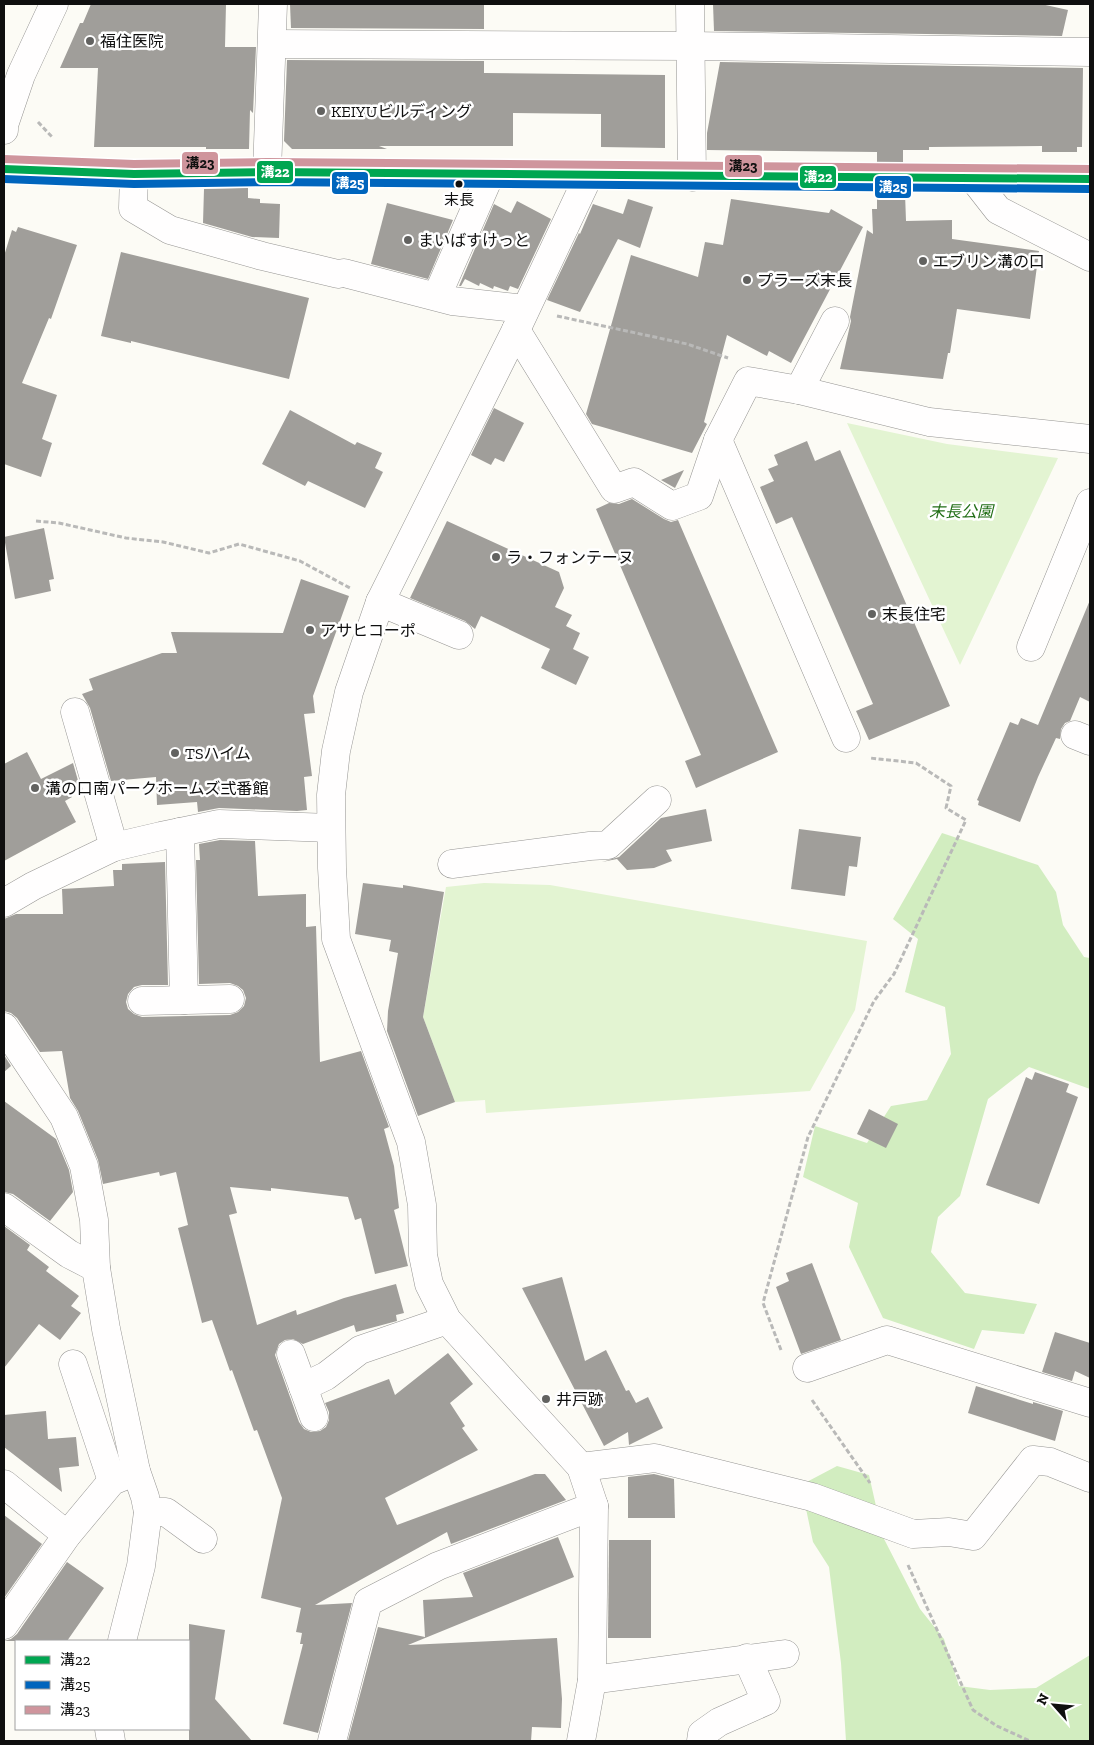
<svg xmlns="http://www.w3.org/2000/svg" width="1094" height="1745" viewBox="0 0 1094 1745" font-family="'Zilla Slab','Noto Sans JP',serif">
	<rect width="100%" height="100%" fill="#fcfbf5"/>
	<g fill="#e3f4d2">
		<path d="M847 423 947 444 1058 458 960 665Z"/>
		<path d="M484 883 550 885 867 941 855 1010 810 1091 486 1113 485 1100 455 1102 423 1017 446 887Z"/>
	</g>
	<g fill="#d2edc0">
		<path d="M942 833 1038 865 1056 892 1063 925 1084 957 1090 958V1089L1029 1067 988 1099 960 1196 938 1217 931 1252 965 1293 1037 1304 1024 1334 982 1330 974 1349 883 1318 849 1247 858 1203 803 1177 815 1126 867 1143 891 1106 927 1100 951 1054 945 1007 905 992 918 939 893 919Z"/>
		<path d="M837 1466 869 1475 883 1537 920 1609 944 1639 959 1686 990 1690 1036 1688 1090 1655V1741H846L841 1663 829 1567 813 1542 801 1485Z"/>
	</g>
	<g fill="#a09e9a">
		<path d="M91 4H226L225 47H256L253 113 250 110 249 149H206V147H94L98 68H60L80 23H83Z"/>
		<path d="M290 4H484V29L291 28Z"/>
		<path d="M713 4H1041L1068 10 1062 36 714 31Z"/>
		<path d="M287 60 484 61V73L665 75V148L601 147V114L513 113V146H379L387 149H292L284 141Z"/>
		<path d="M720 62 1083 68 1082 147H1077V152H1042V146L929 147V150H903V162H877V152L707 150V133Z"/>
		<path d="M248 188V198L260 199V203L280 204 279 238 252 237 203 223 204 189Z"/>
		<path d="M877 193H905L906 221 952 220V239L1039 251 1030 319 957 309 950 353H948L943 379 840 369 851 321 850 317 867 230 873 234 872 209H877Z"/>
		<path d="M628 199 653 207 640 248 618 239 580 312 547 300 579 233 580 234 593 204 623 214Z"/>
		<path d="M731 199 829 213 831 209 863 227 791 363 769 351 767 356 727 335 704 422 707 424 692 453 592 424 586 414 631 255 698 277 705 242 723 245Z"/>
		<path d="M517 201 551 219 518 289 510 286 508 291 494 286 493 289 480 283 479 286 465 279 461 286H459L494 204 511 213Z"/>
		<path d="M387 203 453 220 428 279 371 264Z"/>
		<path d="M18 227 77 245 51 319 49 318 22 383 57 395 42 439 52 443 41 477 4 464V256L12 230 16 232Z"/>
		<path d="M121 252 309 298 289 379 131 341V343L101 336Z"/>
		<path d="M494 408 524 423 504 462 495 458 491 465 471 455Z"/>
		<path d="M290 410 355 445 357 442 382 453 375 468 383 472 365 508 308 481 305 486 262 464Z"/>
		<path d="M807 441 815 461 840 450 950 706 869 740 856 711 873 704 792 517 776 524 760 487 774 481 768 469 778 465 774 455Z"/>
		<path d="M684 470 675 488 661 480Z"/>
		<path d="M632 499 664 519 671 522 678 520 778 752 696 788 685 761 701 755 596 509 609 503 619 504Z"/>
		<path d="M447 521 559 572 564 588 555 607 572 615 566 626 580 633 573 649 589 657 576 685 541 668 550 649 481 616 475 629 465 621 410 598Z"/>
		<path d="M44 528 54 579 49 580 51 591 15 599 4 537Z"/>
		<path d="M301 579 349 596 313 696 315 713 304 714 312 776 304 777 307 810 297 811 219 808 198 812 197 802 157 805 156 777 111 781 90 708 82 694 93 690 89 679 162 653H177L171 632 283 633Z"/>
		<path d="M1090 600V702L1080 697 1070 721 1065 723 1061 729 1060 739 1056 738 1038 777 1020 822 978 805 979 801 977 800 1010 722 1018 725 1021 718 1038 725Z"/>
		<path d="M27 752 41 779 73 763 79 784 65 785 72 797 65 801 76 822 4 861V764Z"/>
		<path d="M706 809 712 841 666 850 672 861 654 868 627 870 617 859 602 862 619 857 661 818Z"/>
		<path d="M799 829 861 837 857 867 849 866 845 896 791 889Z"/>
		<path d="M220 840 255 841 258 896 306 894V927L316 926 320 1062 361 1051 389 1127 384 1129 394 1166 399 1208 394 1210 408 1266 375 1274 361 1218 355 1220 348 1197 271 1188V1191L230 1187 237 1213 229 1215 257 1325 296 1310 297 1315 344 1298 396 1284 404 1313 396 1315 397 1321 356 1332 354 1325 303 1344 293 1339 285 1340 279 1344 275 1355 299 1422 304 1429 311 1432 320 1431 326 1427 329 1420V1412L325 1403 389 1379 395 1395 448 1353 473 1384 450 1403 465 1426 462 1428 478 1450 385 1498 397 1525 535 1474H545L566 1500 451 1544 447 1532 315 1605 352 1603 318 1733 283 1724 303 1644H300L302 1633 296 1632 301 1608 261 1598 282 1498 257 1430 254 1431 232 1370 230 1371 212 1320 202 1323 178 1228 188 1225 176 1172 160 1176 159 1172 103 1184 98 1160 78 1111 70 1098 62 1051 40 1052 17 1018 11 1013 4 1011V919L16 914H63L62 889 114 886 113 870H122V864L165 862 168 985H142L134 987 128 994 126 1002 128 1009 134 1014 142 1017 230 1015 238 1012 244 1006 246 998 243 990 238 986 230 983 199 984 196 860H200L199 844Z"/>
		<path d="M363 883 403 888V885L444 892 423 1017 455 1102 418 1116 387 1031 388 1011 398 953 389 951 391 940 355 934Z"/>
		<path d="M4 1055 11 1066 4 1072Z"/>
		<path d="M1035 1072 1069 1084 1066 1092 1078 1097 1039 1204 986 1185 1026 1077 1032 1080Z"/>
		<path d="M4 1101 56 1139 69 1170 73 1192 50 1221 13 1194 4 1192Z"/>
		<path d="M869 1109 898 1124 886 1148 857 1134Z"/>
		<path d="M4 1226 30 1245 27 1250 49 1267 46 1271 79 1296 71 1306 81 1313 60 1340 39 1324 4 1368Z"/>
		<path d="M812 1263 841 1340 801 1354 776 1287 789 1281 786 1273Z"/>
		<path d="M562 1277 585 1361 606 1350 626 1391 629 1390 636 1403 648 1397 663 1428 629 1445 628 1432 604 1446 522 1288Z"/>
		<path d="M1055 1332 1090 1343V1378L1075 1371 1072 1381 1042 1372Z"/>
		<path d="M976 1386 1033 1404V1402L1063 1411 1055 1441 968 1413Z"/>
		<path d="M46 1411 48 1439 76 1437 79 1466 59 1468 62 1492 4 1447V1415Z"/>
		<path d="M654 1474 674 1479 675 1518H628V1477Z"/>
		<path d="M4 1515 42 1544 4 1598Z"/>
		<path d="M558 1537 574 1577 408 1645 557 1638 562 1699 561 1728 532 1727 531 1741 348 1740 378 1627 425 1637 423 1600 473 1597 463 1573Z"/>
		<path d="M609 1540H651V1638H608Z"/>
		<path d="M67 1562 104 1588 67 1641H4L11 1639 17 1634Z"/>
		<path d="M189 1624 225 1630 215 1699 252 1741H189Z"/>
	</g>
	<g fill="none" stroke-linecap="round" stroke-linejoin="round">
		<g stroke="#969593" stroke-width="29">
			<g id="minor">
				<path d="M690 4 692 177"/>
				<path d="M272 44 690 46 1090 52"/>
				<path d="M4 130V125L21 75 54 4"/>
				<path d="M267 172 273 4"/>
				<path d="M134 174 133 208 170 230 262 256 338 274 344 273 452 301 525 309"/>
				<path d="M973 178 998 210 1090 257"/>
				<path d="M437 296 490 175"/>
				<path d="M516 330 614 489 634 482 672 506 699 496 718 440 748 381 799 390 929 422 1090 439"/>
				<path d="M799 390 835 321"/>
				<path d="M718 440 846 738"/>
				<path d="M380 602 459 635"/>
				<path d="M1031 647 1090 503"/>
				<path d="M75 712 114 847"/>
				<path d="M1075 735 1090 741"/>
				<path d="M180 832 184 1000"/>
				<path d="M452 864 590 846 608 845 657 800"/>
				<path d="M4 903 33 886 114 847 161 836 219 824 331 828"/>
				<path d="M142 1001 230 999"/>
				<path d="M4 1027 64 1117 84 1166 94 1220 96 1268 106 1329 136 1471 145 1497 148 1512 141 1566 122 1641"/>
				<path d="M4 1207 69 1254 96 1268"/>
				<path d="M291 1354 314 1417"/>
				<path d="M73 1364 112 1481"/>
				<path d="M807 1368 887 1340 1090 1403"/>
				<path d="M303 1387 326 1376 360 1350 447 1320"/>
				<path d="M581 1467 655 1458 812 1497 913 1534 949 1532 973 1536 1033 1460 1050 1462 1090 1478"/>
				<path d="M4 1484 67 1535"/>
				<path d="M148 1512H166L203 1539"/>
				<path d="M4 1625 67 1535 112 1481 136 1471"/>
				<path d="M592 1680 785 1654"/>
				<path d="M109 1729 111 1741"/>
				<path d="M332 1741 368 1602 438 1566 594 1506"/>
				<path d="M581 1741 592 1680 594 1506 581 1467 447 1320 429 1284 423 1255 422 1205 411 1142 336 939 332 868 331 795 336 751 349 692 380 602 516 330 589 175"/>
				<path d="M701 1741 702 1734 719 1722 766 1701 747 1658"/>
			</g>
		</g>
		<g stroke="#838380" stroke-width="29">
			<path id="major" d="M4 169 134 174 267 172 1090 179"/>
		</g>
		<g stroke="#b9b9b8" stroke-width="3" stroke-dasharray="5 2.5" stroke-linecap="butt">
			<path d="M38 122 53 138"/>
			<path d="M557 316 687 344 728 358"/>
			<path d="M36 521 59 523 126 538 163 542 209 553 239 544 300 561 350 588"/>
			<path d="M781 1350 763 1303 808 1137 874 1001 894 974 966 820 946 808 951 786 916 763 870 758"/>
			<path d="M812 1400 870 1483"/>
			<path d="M908 1565 973 1710 997 1726 1030 1741"/>
		</g>
		<use href="#minor" stroke="#fffefe" stroke-width="28"/>
		<use href="#major" stroke="#eeead9" stroke-width="28"/>
		<g stroke="#fff" stroke-width="11">
			<path id="bus-1" d="M4 169 134 174 267 172 1090 179"/>
		</g>
		<g stroke="#fff" stroke-width="11">
			<path id="bus-2" d="M4 179 134 184 267 182 1090 189"/>
		</g>
		<g stroke="#fff" stroke-width="11">
			<path id="bus-3" d="M4 159 134 164 267 162 1090 169"/>
		</g>
		<use href="#bus-1" stroke="#00a651" stroke-width="8"/>
		<use href="#bus-2" stroke="#0065bd" stroke-width="8"/>
		<use href="#bus-3" stroke="#cf959d" stroke-width="8"/>
	</g>
	<g fill="#626260" stroke="#fff" stroke-width="2">
		<circle cx="90" cy="41" r="5"/>
		<circle cx="321" cy="111" r="5"/>
		<circle cx="408" cy="240" r="5"/>
		<circle cx="923" cy="261" r="5"/>
		<circle cx="747" cy="280" r="5"/>
		<circle cx="496" cy="557" r="5"/>
		<circle cx="872" cy="614" r="5"/>
		<circle cx="310" cy="630" r="5"/>
		<circle cx="175" cy="753" r="5"/>
		<circle cx="35" cy="788" r="5"/>
		<circle cx="546" cy="1399" r="5"/>
	</g>
	<circle fill="#0f0f0f" stroke="#fff" stroke-width="2" cx="459" cy="184" r="4.5"/>
	<g text-anchor="middle" dominant-baseline="central" stroke-width="5" stroke-linejoin="round" paint-order="stroke">
		<g font-size="15" fill="#0f0f0f" stroke="#fff">
			<text x="459" y="200">末長</text>
		</g>
		<g font-size="16" fill="#0f0f0f" stroke="#fff" text-anchor="start">
			<text x="100" y="41">福住医院</text>
			<text x="331" y="111">KEIYUビルディング</text>
			<text x="418" y="240">まいばすけっと</text>
			<text x="933" y="261">エブリン溝の口</text>
			<text x="757" y="280">プラーズ末長</text>
			<text x="506" y="557">ラ・フォンテーヌ</text>
			<text x="882" y="614">末長住宅</text>
			<text x="320" y="630">アサヒコーポ</text>
			<text x="185" y="753">TSハイム</text>
			<text x="45" y="788">溝の口南パークホームズ弍番館</text>
			<text x="556" y="1399">井戸跡</text>
		</g>
		<g font-size="16" font-style="italic" fill="#236f18" stroke="#fff">
			<text x="961" y="511">末長公園</text>
		</g>
	</g>
	<g stroke="#fff" stroke-width="2">
		<rect x="181" y="151" width="38" height="24" rx="5" fill="#cf959d"/>
		<rect x="724" y="154" width="39" height="24" rx="5" fill="#cf959d"/>
		<rect x="256" y="160" width="38" height="24" rx="5" fill="#00a651"/>
		<rect x="799" y="165" width="38" height="24" rx="5" fill="#00a651"/>
		<rect x="331" y="171" width="38" height="24" rx="5" fill="#0065bd"/>
		<rect x="874" y="175" width="38" height="24" rx="5" fill="#0065bd"/>
	</g>
	<g font-size="14" text-anchor="middle" font-weight="bold" fill="#fff">
		<text x="275" y="177">溝22</text>
		<text x="818" y="182">溝22</text>
		<text x="350" y="188">溝25</text>
		<text x="893" y="192">溝25</text>
	</g>
	<g font-size="14" text-anchor="middle" font-weight="bold" fill="#111">
		<text x="200" y="168">溝23</text>
		<text x="743" y="171">溝23</text>
	</g>
	<rect width="1094" height="1745" fill="none" stroke="#0f0f0f" stroke-width="10"/>
	<rect x="15" y="1640" width="175" height="90" fill="#ffffff" stroke="#9f9f9f"/>
	<rect x="25" y="1656" width="25" height="8" fill="#00a651" stroke="#9f9f9f"/>
	<text x="60" y="1665" font-size="15" fill="#0f0f0f">溝22</text>
	<rect x="25" y="1681" width="25" height="8" fill="#0065bd" stroke="#9f9f9f"/>
	<text x="60" y="1690" font-size="15" fill="#0f0f0f">溝25</text>
	<rect x="25" y="1706" width="25" height="8" fill="#cf959d" stroke="#9f9f9f"/>
	<text x="60" y="1715" font-size="15" fill="#0f0f0f">溝23</text>
	<g transform="translate(1054 1705) rotate(297)" stroke="#ffffff" stroke-width="4" paint-order="stroke">
	<path d="M0-4L9 19L0 12L-9 19Z" fill="#0f0f0f"/>
	<text y="-8" font-size="14" font-weight="bold" text-anchor="middle" fill="#0f0f0f">N</text>
	</g>
</svg>
